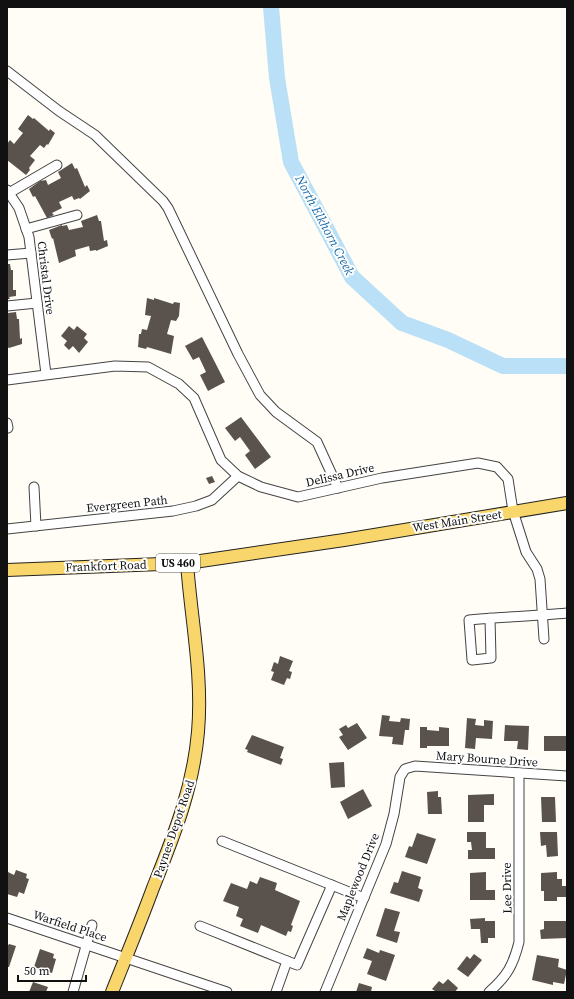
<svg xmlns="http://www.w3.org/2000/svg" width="574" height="999" viewBox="0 0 574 999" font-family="'Source Serif 4',serif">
	<rect width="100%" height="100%" fill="#fffdf5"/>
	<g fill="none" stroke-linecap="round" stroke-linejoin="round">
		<path stroke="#b9e0f7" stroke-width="16" d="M271 7 277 78 291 162 352 277 402 323 448 340 503 366H567"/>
	</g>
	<g fill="#5a524d">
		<path d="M28 115 33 119 34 118 49 131 50 129 55 133 48 145 47 144 44 148 40 145 30 156 35 160 29 168 30 170 26 175 7 160V144L10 140 14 144 23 133 18 129Z"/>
		<path d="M72 163 75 169 77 168 85 187 87 185 90 191 80 199 79 198 74 200 72 196 59 202 62 208 52 213 54 215 47 218 35 196 33 197 29 189 40 181 46 180 48 185 61 178 58 172Z"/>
		<path d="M97 215 99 221H101L104 241 107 240 108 246 96 251V250L90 251 89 246 75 250 76 256 59 263 53 238 52 239 49 230 62 225V226L67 225 69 230 83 227 81 221Z"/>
		<path d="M7 264H10L11 270H13V290H16V296L9 297 10 299H7Z"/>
		<path d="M147 298 154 300V298L173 304 174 302 180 303 179 316 176 321 171 320 167 334 174 336 171 354 147 347 146 349 138 347 139 334H141L142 329 147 330 151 316 145 315Z"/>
		<path d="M16 312 17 319H19L20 339 22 338V344L9 348 7 347V315L8 313Z"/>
		<path d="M69 326 74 330 77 326 87 334 84 338 88 342 79 353 73 346 69 350 64 345 67 341 61 336Z"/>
		<path d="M202 337 225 382 208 391 200 375 206 372 199 357 193 360 185 346Z"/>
		<path d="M241 417 271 457 255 469 245 455 250 451 240 437 235 441 225 428Z"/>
		<path d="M212 476 215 482 209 484 206 478Z"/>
		<path d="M280 656 293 661 289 671 292 672 290 679 287 678 284 685 271 680 274 672 271 671 274 662 278 664Z"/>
		<path d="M382 715 390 716 389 721 400 722 401 718 410 719 409 730H405L403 745 392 744 393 737 379 736Z"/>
		<path d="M467 718 476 719 475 725 484 726V720L493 721 492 739 476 738 475 749 465 748Z"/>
		<path d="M357 723 367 738 348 750 339 737 343 735 339 729 346 725 348 728Z"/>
		<path d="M505 725 529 726 528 750 517 749 518 741H504Z"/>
		<path d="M420 727H427V730L439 731V727L449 728V746H427V748H420Z"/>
		<path d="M252 735 284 747 280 758 283 759 281 765 247 752 248 750 245 749Z"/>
		<rect x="544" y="736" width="23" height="15"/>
		<path d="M344 762 345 787 331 788 329 763Z"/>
		<path d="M363 789 372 806 348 819 340 802Z"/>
		<path d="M438 791V797H441L442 814H428L427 792Z"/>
		<path d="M494 794V805H484V822H468V795Z"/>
		<path d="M541 797H555L556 822H542Z"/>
		<path d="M467 832H486V848H495V859H468V850H472L471 842H467Z"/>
		<path d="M540 832H557L558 856 547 857 546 845 541 846Z"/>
		<path d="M417 833 436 839 427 864 405 857 409 846 412 847Z"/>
		<path d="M16 870 27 874 26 878 29 879 24 894 19 892 17 897 7 894 8 872 14 875Z"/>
		<path d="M402 871 421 877 418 888 423 890 419 902 390 893 394 882 398 883Z"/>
		<path d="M486 872V890H495V900H470V873Z"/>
		<path d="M557 872V879H562V886H567V897H557V901H544V891H541V873Z"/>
		<path d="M260 877 277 883 275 890 300 901 291 925 293 926 291 932 288 931 286 936 261 925 258 933 240 926 243 919 236 916 239 907 223 901 231 883 247 889 250 881 257 884Z"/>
		<path d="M385 908 400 912 394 931 400 932 397 943 376 936Z"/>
		<path d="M485 918V921H495V938H488V943H481L480 929H471L470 919Z"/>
		<path d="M544 921H567V938L541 939 540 930 544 929Z"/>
		<path d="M9 944 16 946 9 967H7V947Z"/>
		<path d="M367 948 379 953 380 950 395 955 386 981 367 974 372 961 363 958Z"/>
		<path d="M40 949 54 954 53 958 56 959 52 973 34 967Z"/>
		<path d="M474 954 482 960 468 977 457 969 467 956 470 959Z"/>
		<path d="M537 955 559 959 558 967 567 970 564 984 553 982V985L532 980Z"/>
		<path d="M448 979 458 988 455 992H434L435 991 432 989 439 981 443 984Z"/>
		<path d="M33 982 48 987 46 992H29Z"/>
		<path d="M359 983 372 987 371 992H356Z"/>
	</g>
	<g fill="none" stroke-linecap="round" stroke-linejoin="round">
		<g stroke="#444" stroke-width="11">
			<g id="minor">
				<path d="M7 71 59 111 95 135 163 201 168 208 238 354 260 395 276 412 317 442 338 488"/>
				<path d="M7 190 19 208 29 237 46 374"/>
				<path d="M9 193 57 165"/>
				<path d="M26 229 77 215"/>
				<path d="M7 255 31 253"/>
				<path d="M7 306 37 303"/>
				<path d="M7 380 115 366 148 367 179 384 194 398 221 460 238 476 261 487 298 497 382 478 478 463 497 467 508 479 513 511 526 552 537 569 540 579 544 639"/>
				<path d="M7 423 8 428"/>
				<path d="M34 487 36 526"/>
				<path d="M7 529 173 511 196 506 212 500 238 476"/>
				<path d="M490 618 491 658 472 660 469 620C502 617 534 616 567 613"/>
				<path d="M222 841 364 898"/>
				<path d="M7 918 227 992"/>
				<path d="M200 926 297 965 332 885"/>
				<path d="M73 992 92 925"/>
				<path d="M276 992 287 961"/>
				<path d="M325 992 386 844 394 814 400 777 405 769 415 766 567 776"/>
				<path d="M489 992C507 976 513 966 519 942V773"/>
			</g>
		</g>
		<g stroke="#222" stroke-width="14">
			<g id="major">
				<path d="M7 570 187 563 344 540 567 503"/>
				<path d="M112 992C126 957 140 923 153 888 174 835 193 789 198 732 203 675 191 619 187 563"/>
			</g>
		</g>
		<use href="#minor" stroke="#fff" stroke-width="9"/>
		<use href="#major" stroke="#f9d66b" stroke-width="12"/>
	</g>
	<g text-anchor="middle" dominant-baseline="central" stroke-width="4" stroke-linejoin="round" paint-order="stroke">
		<rect fill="#fff" stroke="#585858" stroke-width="1" x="156" y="554" width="44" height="18" rx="3"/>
		<g font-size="11" font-weight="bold" fill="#111">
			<text x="178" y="563">US 460</text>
		</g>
		<g font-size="12" fill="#111" stroke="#fff">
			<text transform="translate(46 278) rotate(83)">Christal Drive</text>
			<text transform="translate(340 475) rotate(-13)">Delissa Drive</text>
			<text transform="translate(127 504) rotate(-6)">Evergreen Path</text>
			<text transform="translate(457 521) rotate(-9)">West Main Street</text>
			<text transform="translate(106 566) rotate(-2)">Frankfort Road</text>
			<text transform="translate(487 759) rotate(4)">Mary Bourne Drive</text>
			<text transform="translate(174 829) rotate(-71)">Paynes Depot Road</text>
			<text transform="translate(358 877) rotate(-68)">Maplewood Drive</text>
			<text transform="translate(507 888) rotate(-91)">Lee Drive</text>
			<text transform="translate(70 926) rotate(18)">Warfield Place</text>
		</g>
		<g font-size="13" font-style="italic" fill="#1768a6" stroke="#fff">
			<text transform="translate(325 225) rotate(62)">North Elkhorn Creek</text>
		</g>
	</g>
	<rect width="574" height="999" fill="none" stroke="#111111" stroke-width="16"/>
	<path d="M18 975v6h68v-6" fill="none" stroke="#111111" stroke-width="2"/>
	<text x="24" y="975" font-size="12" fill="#111111" stroke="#ffffff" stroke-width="3" paint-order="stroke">50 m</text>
</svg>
